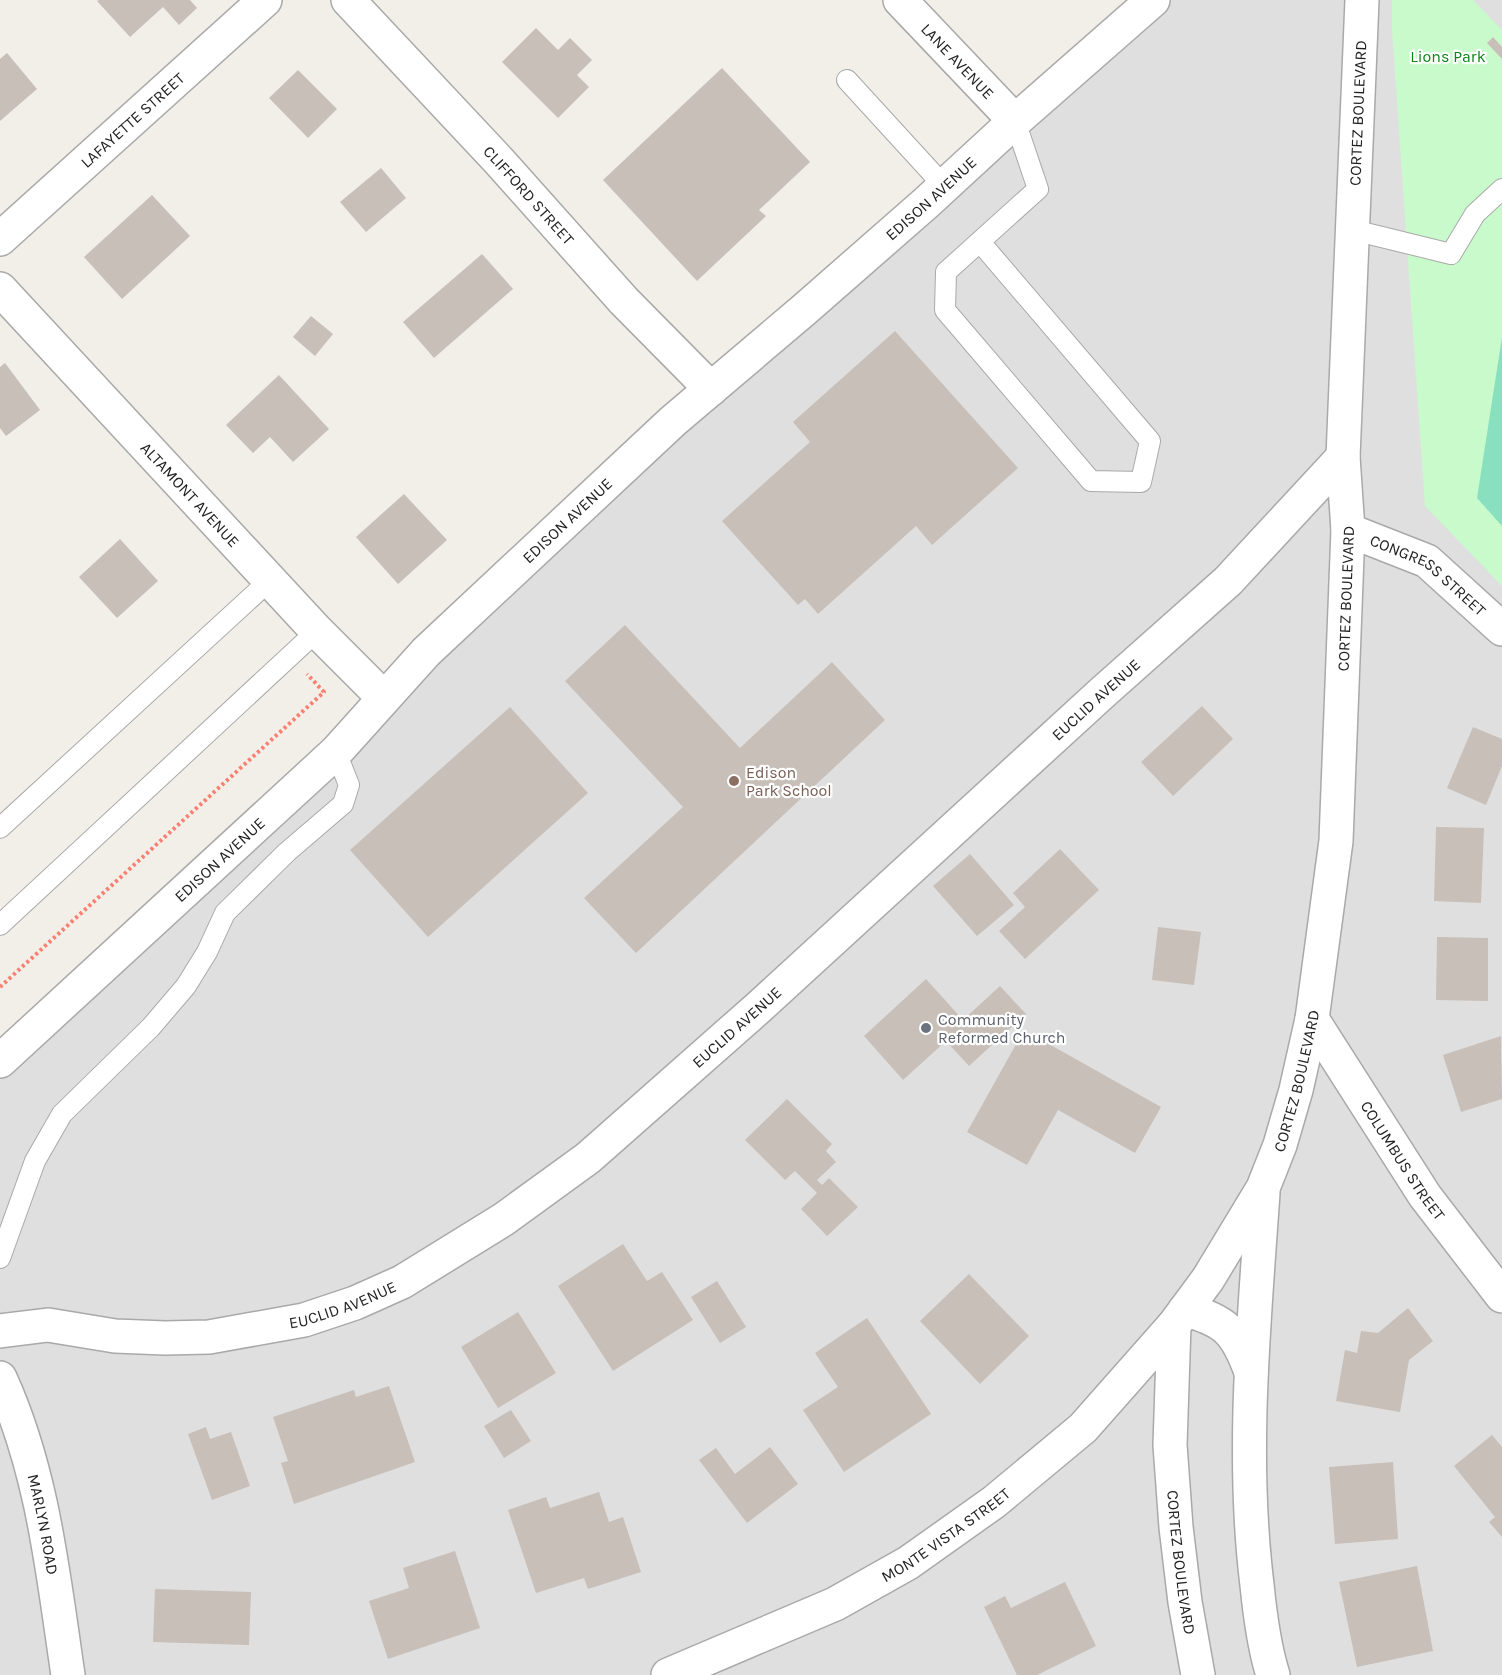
<svg xmlns="http://www.w3.org/2000/svg" width="1502" height="1675" viewBox="0 0 1502 1675" font-family="Karla,sans-serif">
	<rect width="100%" height="100%" fill="#f2efe9"/>
	<path fill="#e0dfdf" d="M1153 0H1502V1675H0V1061Z"/>
	<path fill="#c8facc" d="M1392 0H1473L1502 30V586L1425 506 1392 29Z"/>
	<path fill="#88e0be" d="M1502 337V526L1477 498Z"/>
	<g fill="#c7bfb8">
		<path d="M99 0H190L197 8 179 25 163 7 130 37 97 1Z"/>
		<path d="M536 28 558 50 570 38 592 60 577 75 589 87 558 118 502 62Z"/>
		<path d="M1493 37 1502 47V59L1487 43Z"/>
		<path d="M7 53 37 89 0 121V59Z"/>
		<path d="M722 68 810 162 759 210 766 216 697 281 603 180Z"/>
		<path d="M298 70 337 109 308 138 269 98Z"/>
		<path d="M381 168 406 198 366 232 340 202Z"/>
		<path d="M152 195 190 236 122 299 84 257Z"/>
		<path d="M482 254 513 289 434 358 403 322Z"/>
		<path d="M311 316 333 334 315 356 293 337Z"/>
		<path d="M895 331 1018 468 932 545 916 526 818 614 805 599 798 605 722 521 810 442 793 422Z"/>
		<path d="M5 363 40 410 6 436 0 428V367Z"/>
		<path d="M279 375 329 429 293 462 270 437 253 453 226 425Z"/>
		<path d="M404 494 447 540 398 584 356 537Z"/>
		<path d="M120 539 158 581 117 618 79 577Z"/>
		<path d="M625 625 740 748 832 662 885 720 636 953 584 898 683 807 565 681Z"/>
		<path d="M1202 706 1233 739 1173 796 1141 762Z"/>
		<path d="M510 707 588 793 428 937 350 850Z"/>
		<path d="M1473 727 1502 739V766L1486 805 1447 788Z"/>
		<path d="M1436 827 1484 828 1481 903 1434 901Z"/>
		<path d="M1060 849 1099 890 1025 959 999 931 1025 907 1013 893Z"/>
		<path d="M970 854 1014 905 977 936 933 886Z"/>
		<path d="M1158 927 1201 932 1194 985 1152 980Z"/>
		<path d="M1437 937 1488 938V1001L1436 1000Z"/>
		<path d="M926 979 963 1020 1000 986 1026 1014 969 1066 946 1041 903 1080 864 1036Z"/>
		<path d="M1024 1030 1161 1107 1135 1153 1058 1110 1027 1165 967 1132Z"/>
		<path d="M1501 1036 1502 1099 1461 1112 1443 1055Z"/>
		<path d="M787 1099 832 1144 826 1151 836 1162 817 1180 822 1185 829 1178 858 1207 827 1236 801 1209 817 1193 795 1171 785 1180 745 1140Z"/>
		<path d="M623 1244 647 1281 662 1272 693 1320 613 1371 558 1286Z"/>
		<path d="M969 1274 1029 1336 980 1384 920 1321Z"/>
		<path d="M717 1281 746 1327 720 1343 691 1297Z"/>
		<path d="M1408 1308 1433 1341 1409 1360 1400 1412 1336 1401 1345 1350 1357 1353 1361 1331 1378 1333Z"/>
		<path d="M518 1312 556 1373 498 1408 461 1347Z"/>
		<path d="M867 1318 931 1414 844 1472 803 1410 838 1387 815 1353Z"/>
		<path d="M389 1386 415 1462 294 1504 281 1463 288 1461 273 1417 354 1390 356 1397Z"/>
		<path d="M511 1410 531 1441 504 1458 484 1426Z"/>
		<path d="M206 1427 210 1439 231 1432 250 1486 212 1500 188 1434Z"/>
		<path d="M1492 1435 1502 1447V1537L1489 1522 1495 1517 1454 1466Z"/>
		<path d="M770 1447 798 1484 747 1523 699 1460 716 1448 735 1474Z"/>
		<path d="M1393 1462 1398 1539 1335 1544 1329 1467Z"/>
		<path d="M599 1492 609 1522 623 1517 641 1572 588 1589 584 1578 536 1593 508 1510 546 1497 550 1508Z"/>
		<path d="M455 1551 480 1628 388 1659 369 1601 409 1588 403 1568Z"/>
		<path d="M1417 1566 1433 1651 1357 1667 1339 1582Z"/>
		<path d="M1065 1582 1096 1646 1037 1675H1017L984 1607 1005 1596 1011 1608Z"/>
		<path d="M155 1589 251 1592 249 1645 153 1642Z"/>
	</g>
	<g fill="none" stroke-linecap="round" stroke-linejoin="round">
		<g stroke="#a9a9a9" stroke-width="22">
			<g id="lane">
				<path d="M847 80 944 186"/>
				<path d="M1353 230 1451 254 1475 214 1502 189"/>
				<path d="M980 242 1150 441 1141 482 1091 481 945 310 946 272 1038 189 1015 121"/>
				<path d="M0 828 270 580"/>
				<path d="M0 925 317 631"/>
				<path d="M0 1258 35 1161 62 1114 151 1027 186 986 207 952 225 913 287 852 343 804 349 785 336 752"/>
			</g>
		</g>
		<g stroke="#a9a9a9" stroke-width="36">
			<g id="street">
				<path id="s1" d="M348 0 499 161 624 301 711 389"/>
				<path id="s2" d="M900 0 1015 121"/>
				<path id="s3" d="M0 239 265 0"/>
				<path id="s4" d="M0 289 317 631 384 698"/>
				<path id="s5" d="M1348 530 1427 561 1502 629"/>
				<path id="s6" d="M1312 1019 1425 1196 1502 1296"/>
				<path id="s7" d="M0 1061 336 752 426 652 673 421 805 309 926 203 1015 121 1153 0"/>
				<path d="M1263 1193C1254 1323 1241 1455 1257 1585 1260 1615 1264 1647 1273 1675"/>
				<path d="M1185 1310C1226 1320 1237 1333 1251 1372"/>
				<path id="s8" d="M1174 1325 1170 1445 1176 1527 1185 1602 1198 1675"/>
				<path id="s9" d="M0 1331 48 1325 115 1336 165 1338 209 1337 304 1320 355 1303 402 1282 504 1219 588 1158 758 1008 1102 693 1228 581 1343 457"/>
				<path id="s10" d="M0 1378C43 1472 53 1574 68 1675"/>
				<path id="s11" d="M668 1675 835 1604 908 1563 994 1502 1083 1428 1174 1325 1208 1279 1263 1188 1280 1145 1296 1090 1312 1019 1336 841 1348 530 1343 457 1362 0"/>
			</g>
		</g>
		<path stroke="#fa8072" stroke-width="4" stroke-dasharray="3 3" stroke-linecap="butt" d="M0 987 324 692 307 674"/>
		<use href="#lane" stroke="#fff" stroke-width="20"/>
		<use href="#street" stroke="#fff" stroke-width="33"/>
	</g>
	<circle fill="#8d6e63" stroke="#fff" stroke-width="2" cx="734" cy="781" r="6"/>
	<circle fill="#6b7280" stroke="#fff" stroke-width="2" cx="926" cy="1028" r="6"/>
	<g text-anchor="middle" dominant-baseline="central" stroke-width="4.5" stroke-linejoin="round" paint-order="stroke">
		<g font-size="16" fill="#0c8416" stroke="#fff">
			<text x="1448" y="56">Lions Park</text>
		</g>
		<g font-size="16" fill="#222" stroke="#fff">
			<text stroke="none"><textPath href="#s2" startOffset="84">LANE AVENUE</textPath></text>
			<text stroke="none"><textPath href="#s11" startOffset="1872">CORTEZ BOULEVARD</textPath></text>
			<text stroke="none"><textPath href="#s3" startOffset="178">LAFAYETTE STREET</textPath></text>
			<text stroke="none"><textPath href="#s1" startOffset="266">CLIFFORD STREET</textPath></text>
			<text stroke="none"><textPath href="#s7" startOffset="1270">EDISON AVENUE</textPath></text>
			<text stroke="none"><textPath href="#s4" startOffset="280">ALTAMONT AVENUE</textPath></text>
			<text stroke="none"><textPath href="#s7" startOffset="784">EDISON AVENUE</textPath></text>
			<text stroke="none"><textPath href="#s5" startOffset="93">CONGRESS STREET</textPath></text>
			<text stroke="none"><textPath href="#s11" startOffset="1386">CORTEZ BOULEVARD</textPath></text>
			<text stroke="none"><textPath href="#s9" startOffset="1320">EUCLID AVENUE</textPath></text>
			<text stroke="none"><textPath href="#s7" startOffset="298">EDISON AVENUE</textPath></text>
			<text stroke="none"><textPath href="#s9" startOffset="834">EUCLID AVENUE</textPath></text>
			<text stroke="none"><textPath href="#s11" startOffset="900">CORTEZ BOULEVARD</textPath></text>
			<text stroke="none"><textPath href="#s6" startOffset="168">COLUMBUS STREET</textPath></text>
			<text stroke="none"><textPath href="#s9" startOffset="348">EUCLID AVENUE</textPath></text>
			<text stroke="none"><textPath href="#s10" startOffset="153">MARLYN ROAD</textPath></text>
			<text stroke="none"><textPath href="#s11" startOffset="312">MONTE VISTA STREET</textPath></text>
			<text stroke="none"><textPath href="#s8" startOffset="238">CORTEZ BOULEVARD</textPath></text>
		</g>
		<g font-size="16" fill="#785e54" stroke="#fff" text-anchor="start">
			<text x="746" y="772">Edison<tspan x="746" dy="18">Park School</tspan></text>
		</g>
		<g font-size="16" fill="#5b616d" stroke="#fff" text-anchor="start">
			<text x="938" y="1019">Community<tspan x="938" dy="18">Reformed Church</tspan></text>
		</g>
	</g>
</svg>
